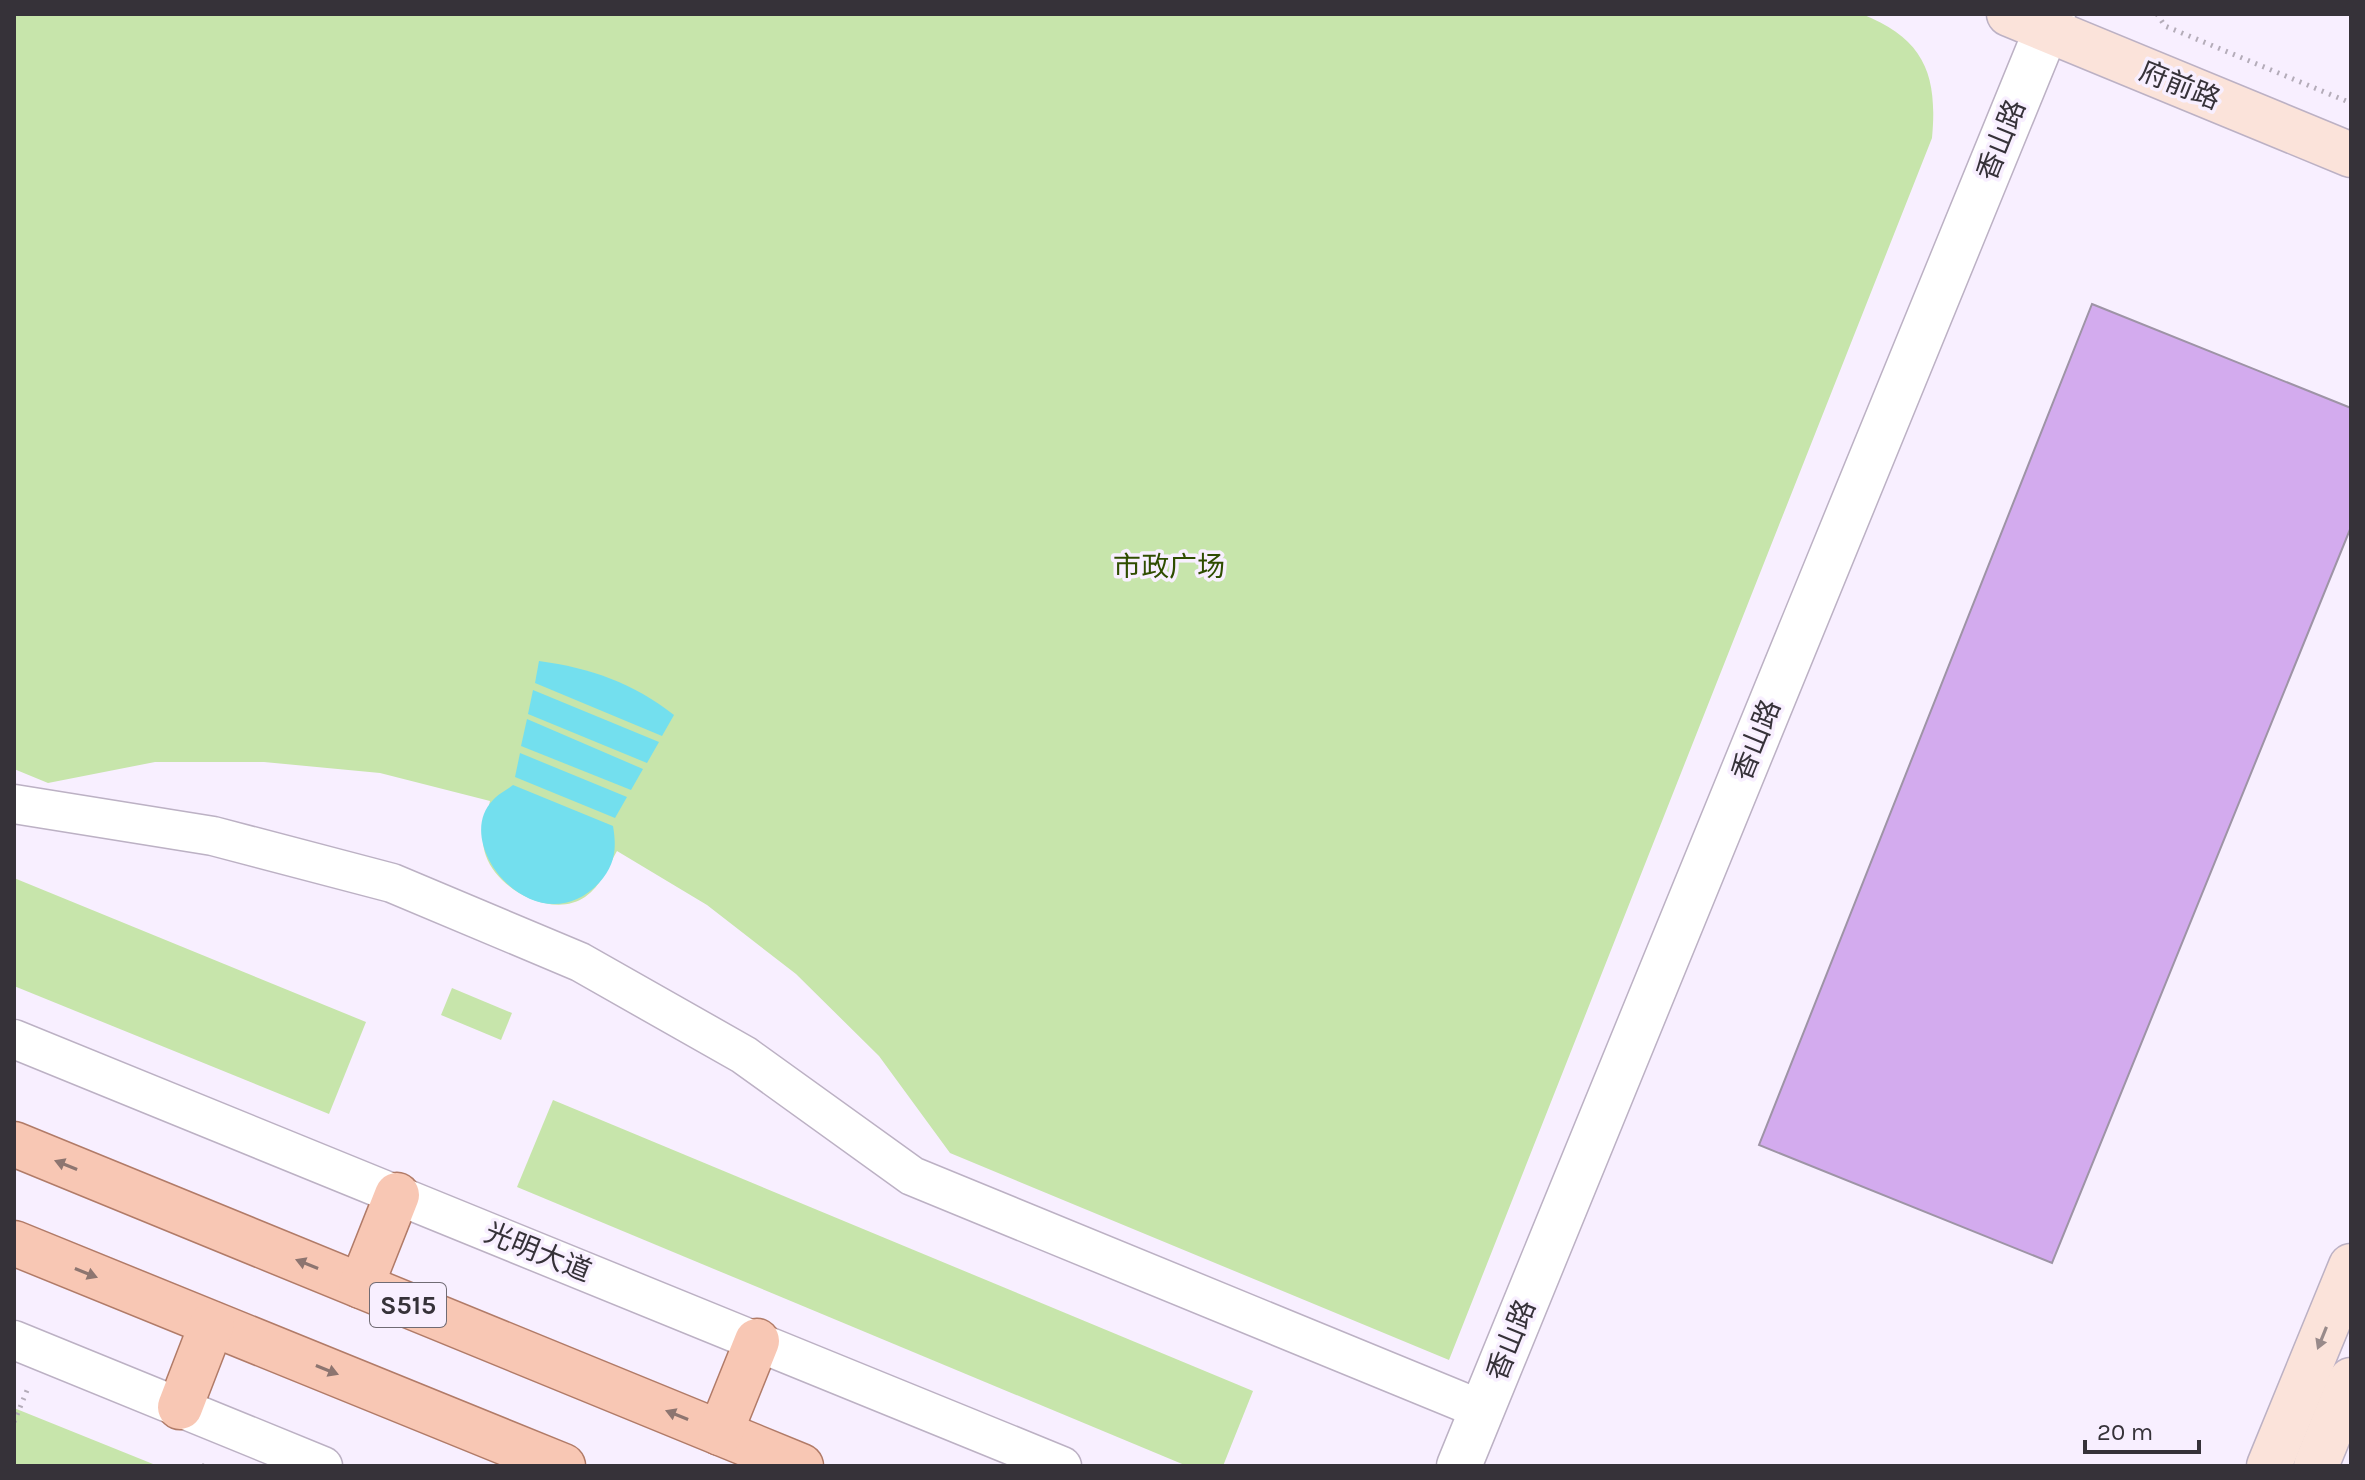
<svg xmlns="http://www.w3.org/2000/svg" width="2365" height="1480" viewBox="0 0 2365 1480" font-family="Karla,'Noto Sans SC',sans-serif">
	<rect width="100%" height="100%" fill="#f8efff"/>
	<g fill="#c7e5ab">
		<path d="M14 14H1862C1924 39 1938 74 1932 138L1449 1360 950 1153 879 1056 796 974 707 905 617 851C608 867 601 886 585 897 553 919 498 890 486 856 479 837 486 820 490 801L380 773 264 762H155L48 783 14 769Z"/>
		<path d="M14 878 366 1022 329 1114 14 986Z"/>
		<path d="M452 988 512 1013 501 1040 441 1015Z"/>
		<path d="M553 1100 1253 1391 1223 1466H1187L517 1187Z"/>
		<path d="M14 1408 158 1466H14Z"/>
	</g>
	<g fill="#73dfee">
		<path d="M539 661C591 668 633 683 674 715L662 736 535 683Z"/>
		<path d="M533 690 659 742 647 763 528 714Z"/>
		<path d="M527 719 643 769 631 790 521 746Z"/>
		<path d="M520 753 627 797 615 818 515 777Z"/>
		<path d="M513 785 613 826C617 849 615 865 599 883 537 948 449 845 493 800 498 794 507 790 513 785Z"/>
	</g>
	<path fill="#d3abee" stroke="#9e94a6" stroke-width="2" d="M2092 304 2351 408V527L2052 1263 1759 1145Z"/>
	<g fill="none" stroke-linecap="round" stroke-linejoin="round">
		<g stroke="#bcb1c4" stroke-width="41">
			<g id="minor">
				<path d="M14 804 213 836 392 883 580 962 744 1055 912 1176 1482 1410"/>
				<path d="M14 1039 1062 1466"/>
				<path d="M14 1340 323 1466"/>
			</g>
		</g>
		<g stroke="#bcb1c4" stroke-width="47">
			<path id="tertiary" d="M1459 1466 2053 14"/>
		</g>
		<g stroke="#bcb1c4" stroke-width="47">
			<g id="secondary">
				<path d="M2009 14 2351 155"/>
				<path d="M2269 1466 2351 1266"/>
				<path d="M2316 1466 2351 1380"/>
			</g>
		</g>
		<g stroke="#b17b68" stroke-width="47">
			<g id="primary">
				<path d="M14 1144 801 1466"/>
				<path d="M14 1243 563 1466"/>
				<path d="M361 1286 397 1195"/>
				<path d="M180 1407 212 1324"/>
				<path d="M720 1433 757 1341"/>
			</g>
		</g>
		<g stroke="#b4acb9" stroke-width="5" stroke-dasharray="2 6" stroke-linecap="butt">
			<path d="M2157 14 2165 26 2351 103"/>
			<path d="M14 1422 28 1388"/>
			<path d="M204 1466 205 1464"/>
		</g>
		<use href="#minor" stroke="#fff" stroke-width="38"/>
		<use href="#tertiary" stroke="#fff" stroke-width="44"/>
		<use href="#secondary" stroke="#fbe3da" stroke-width="44"/>
		<use href="#primary" stroke="#f8c7b4" stroke-width="44"/>
	</g>
	<defs><path id="oneway-solid" d="M-6-.8H1V-3.2L6.5 0L1 3.2V.8H-6Z" transform="scale(2)"/></defs>
	<g fill="#8d7570">
		<use href="#oneway-solid" transform="translate(66 1165) rotate(-158)"/>
		<use href="#oneway-solid" transform="translate(307 1264) rotate(-158)"/>
		<use href="#oneway-solid" transform="translate(86 1273) rotate(22)"/>
		<use href="#oneway-solid" transform="translate(327 1370) rotate(22)"/>
		<use href="#oneway-solid" transform="translate(677 1415) rotate(-158)"/>
	</g>
	<use fill="#988a8a" href="#oneway-solid" transform="translate(2322 1338) rotate(112)"/>
	<g text-anchor="middle" dominant-baseline="central" stroke-width="7" stroke-linejoin="round" paint-order="stroke">
		<rect fill="#f8efff" stroke="#706b74" stroke-width="2" x="370" y="1283" width="76" height="44" rx="6"/>
		<g font-size="26" font-weight="bold" fill="#363239">
			<text x="408" y="1305">S515</text>
		</g>
		<g font-size="28" fill="#363239" stroke="#f8efff">
			<text transform="translate(2180 85) rotate(22)">府前路</text>
			<text transform="translate(2001 140) rotate(-68)">香山路</text>
			<text transform="translate(1756 740) rotate(-68)">香山路</text>
			<text transform="translate(538 1252) rotate(22)">光明大道</text>
			<text transform="translate(1511 1340) rotate(-68)">香山路</text>
		</g>
		<g font-size="28" fill="#2f4d00" stroke="#f8efff">
			<text x="1169" y="566">市政广场</text>
		</g>
	</g>
	<rect width="2365" height="1480" fill="none" stroke="#363239" stroke-width="32"/>
	<path d="M2085 1440v12h114v-12" fill="none" stroke="#363239" stroke-width="4"/>
	<text x="2097" y="1440" font-size="24" fill="#363239" stroke="#f8efff" stroke-width="6" paint-order="stroke">20 m</text>
</svg>
